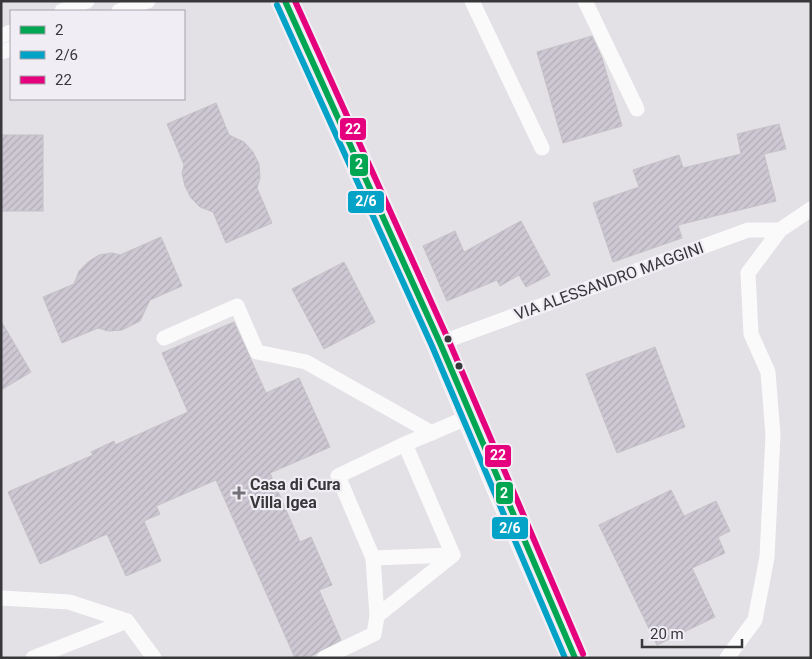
<svg xmlns="http://www.w3.org/2000/svg" width="812" height="659" viewBox="0 0 812 659" font-family="Roboto,sans-serif">
	<defs>
		<pattern id="building-hatch" width="6" height="6" patternUnits="userSpaceOnUse" patternTransform="scale(1.25)"><rect width="6" height="6" fill="#cdc8d3"/><path d="M-1 1l2-2M0 6l6-6M5 7l2-2" fill="none" stroke="#b1acb6"/></pattern>
	</defs>
	<rect width="100%" height="100%" fill="#e3e1e6"/>
	<g fill="url(#building-hatch)" stroke="#c3c2c6">
		<path d="M592 36 602 58 622 126 563 143 537 52Z"/>
		<path d="M216 103 229 135 244 142 253 152 259 164 260 178 257 188 272 223 226 243 213 212 200 207 191 198 185 186 182 173 184 165 167 124Z"/>
		<path d="M779 124 786 149 764 154 776 201 678 225 682 238 613 262 593 203 639 187 633 170 679 155 683 168 741 154 737 134Z"/>
		<rect x="1" y="135" width="42" height="76"/>
		<path d="M521 221 550 275 526 287 519 275 500 286 497 280 447 301 423 246 455 231 464 252Z"/>
		<path d="M161 237 182 286 150 300 140 321 122 330 108 331 98 328 62 343 43 297 74 284 79 271 88 262 99 255 112 253 120 255Z"/>
		<path d="M344 262 375 322 324 349 292 289Z"/>
		<path d="M1 321 31 372 1 390Z"/>
		<path d="M234 322 266 393 299 378 330 447 270 473 300 542 311 537 332 585 319 590 341 640 308 658H295L216 480 156 506 160 514 144 521 161 561 126 576 107 534 40 564 8 492 93 455 91 452 114 441 115 445 188 412 162 353Z"/>
		<path d="M655 347 685 427 617 453 586 374Z"/>
		<path d="M671 490 684 516 716 501 730 531 718 537 725 553 692 568 715 617 657 645 599 525Z"/>
	</g>
	<g fill="none" stroke-linecap="round" stroke-linejoin="round">
		<g stroke="#fbfafb" stroke-width="15">
			<path d="M472 1 542 148"/>
			<path d="M585 1 637 109"/>
			<path d="M62 11 87 1"/>
			<path d="M119 11 148 1"/>
			<path d="M1 36 11 32"/>
			<path d="M1 52 11 49"/>
			<path d="M164 338 237 306 257 352 306 362 432 433"/>
			<path d="M440 343 748 230H780"/>
			<path d="M405 444 453 555 377 616 373 558 338 476Z"/>
			<path d="M405 444 471 416"/>
			<path d="M373 558 453 555"/>
			<path d="M1 598 69 602 127 621 154 658"/>
			<path d="M33 658 127 621"/>
			<path d="M324 658 374 634 377 616"/>
			<path d="M727 658 755 620 767 557 773 435 768 372 751 334 748 273 780 230 811 209"/>
		</g>
		<path stroke="#fbfafb" stroke-width="28" d="M285 1 440 343 501 489 575 658"/>
		<g stroke="#f0edf4" stroke-width="10">
			<path id="bus-1" d="M285 1 440 343 575 658"/>
		</g>
		<g stroke="#f0edf4" stroke-width="10">
			<path id="bus-2" d="M277 5 432 346 565 658"/>
		</g>
		<g stroke="#f0edf4" stroke-width="10">
			<path id="bus-3" d="M295 1 448 339 583 654"/>
		</g>
		<use href="#bus-1" stroke="#00a651" stroke-width="6"/>
		<use href="#bus-2" stroke="#03a3c7" stroke-width="6"/>
		<use href="#bus-3" stroke="#e5007d" stroke-width="6"/>
	</g>
	<g fill="#38373a" stroke="#f0edf4" stroke-width="2">
		<circle cx="448" cy="339" r="4.5"/>
		<circle cx="459" cy="366" r="4.5"/>
	</g>
	<path fill="#747276" stroke="#f0edf4" stroke-width="2" d="M236.5 485.5h5v5h5v5h-5v5h-5v-5h-5v-5h5z"/>
	<g text-anchor="middle" dominant-baseline="central" stroke-width="4.5" stroke-linejoin="round" paint-order="stroke">
		<g font-size="16" fill="#38373a" stroke="#f0edf4">
			<text transform="translate(609 281) rotate(-20)">VIA ALESSANDRO MAGGINI</text>
		</g>
		<g font-size="16" font-weight="bold" fill="#38373a" stroke="#f0edf4" text-anchor="start">
			<text x="250" y="484">Casa di Cura<tspan x="250" dy="18">Villa Igea</tspan></text>
		</g>
	</g>
	<g stroke="#f0edf4" stroke-width="2">
		<rect x="339" y="117" width="28" height="24" rx="5" fill="#e5007d"/>
		<rect x="349" y="153" width="20" height="24" rx="5" fill="#00a651"/>
		<rect x="347" y="190" width="38" height="24" rx="5" fill="#03a3c7"/>
		<rect x="484" y="444" width="28" height="24" rx="5" fill="#e5007d"/>
		<rect x="495" y="481" width="19" height="24" rx="5" fill="#00a651"/>
		<rect x="491" y="516" width="38" height="24" rx="5" fill="#03a3c7"/>
	</g>
	<g font-size="14" text-anchor="middle" font-weight="bold" fill="#fff">
		<text x="353" y="134">22</text>
		<text x="359" y="169">2</text>
		<text x="366" y="206">2/6</text>
		<text x="498" y="460">22</text>
		<text x="504" y="498">2</text>
		<text x="510" y="533">2/6</text>
	</g>
	<rect width="812" height="659" fill="none" stroke="#38373a" stroke-width="5"/>
	<rect x="10" y="10" width="175" height="90" fill="#f0edf4" stroke="#a6a4aa"/>
	<rect x="20" y="26" width="25" height="8" fill="#00a651" stroke="#a6a4aa"/>
	<text x="55" y="35" font-size="15" fill="#38373a">2</text>
	<rect x="20" y="51" width="25" height="8" fill="#03a3c7" stroke="#a6a4aa"/>
	<text x="55" y="60" font-size="15" fill="#38373a">2/6</text>
	<rect x="20" y="76" width="25" height="8" fill="#e5007d" stroke="#a6a4aa"/>
	<text x="55" y="85" font-size="15" fill="#38373a">22</text>
	<path d="M642 639v8h100v-8" fill="none" stroke="#38373a" stroke-width="2.5"/>
	<text x="650" y="639" font-size="15" fill="#38373a" stroke="#f0edf4" stroke-width="4" paint-order="stroke">20 m</text>
</svg>
